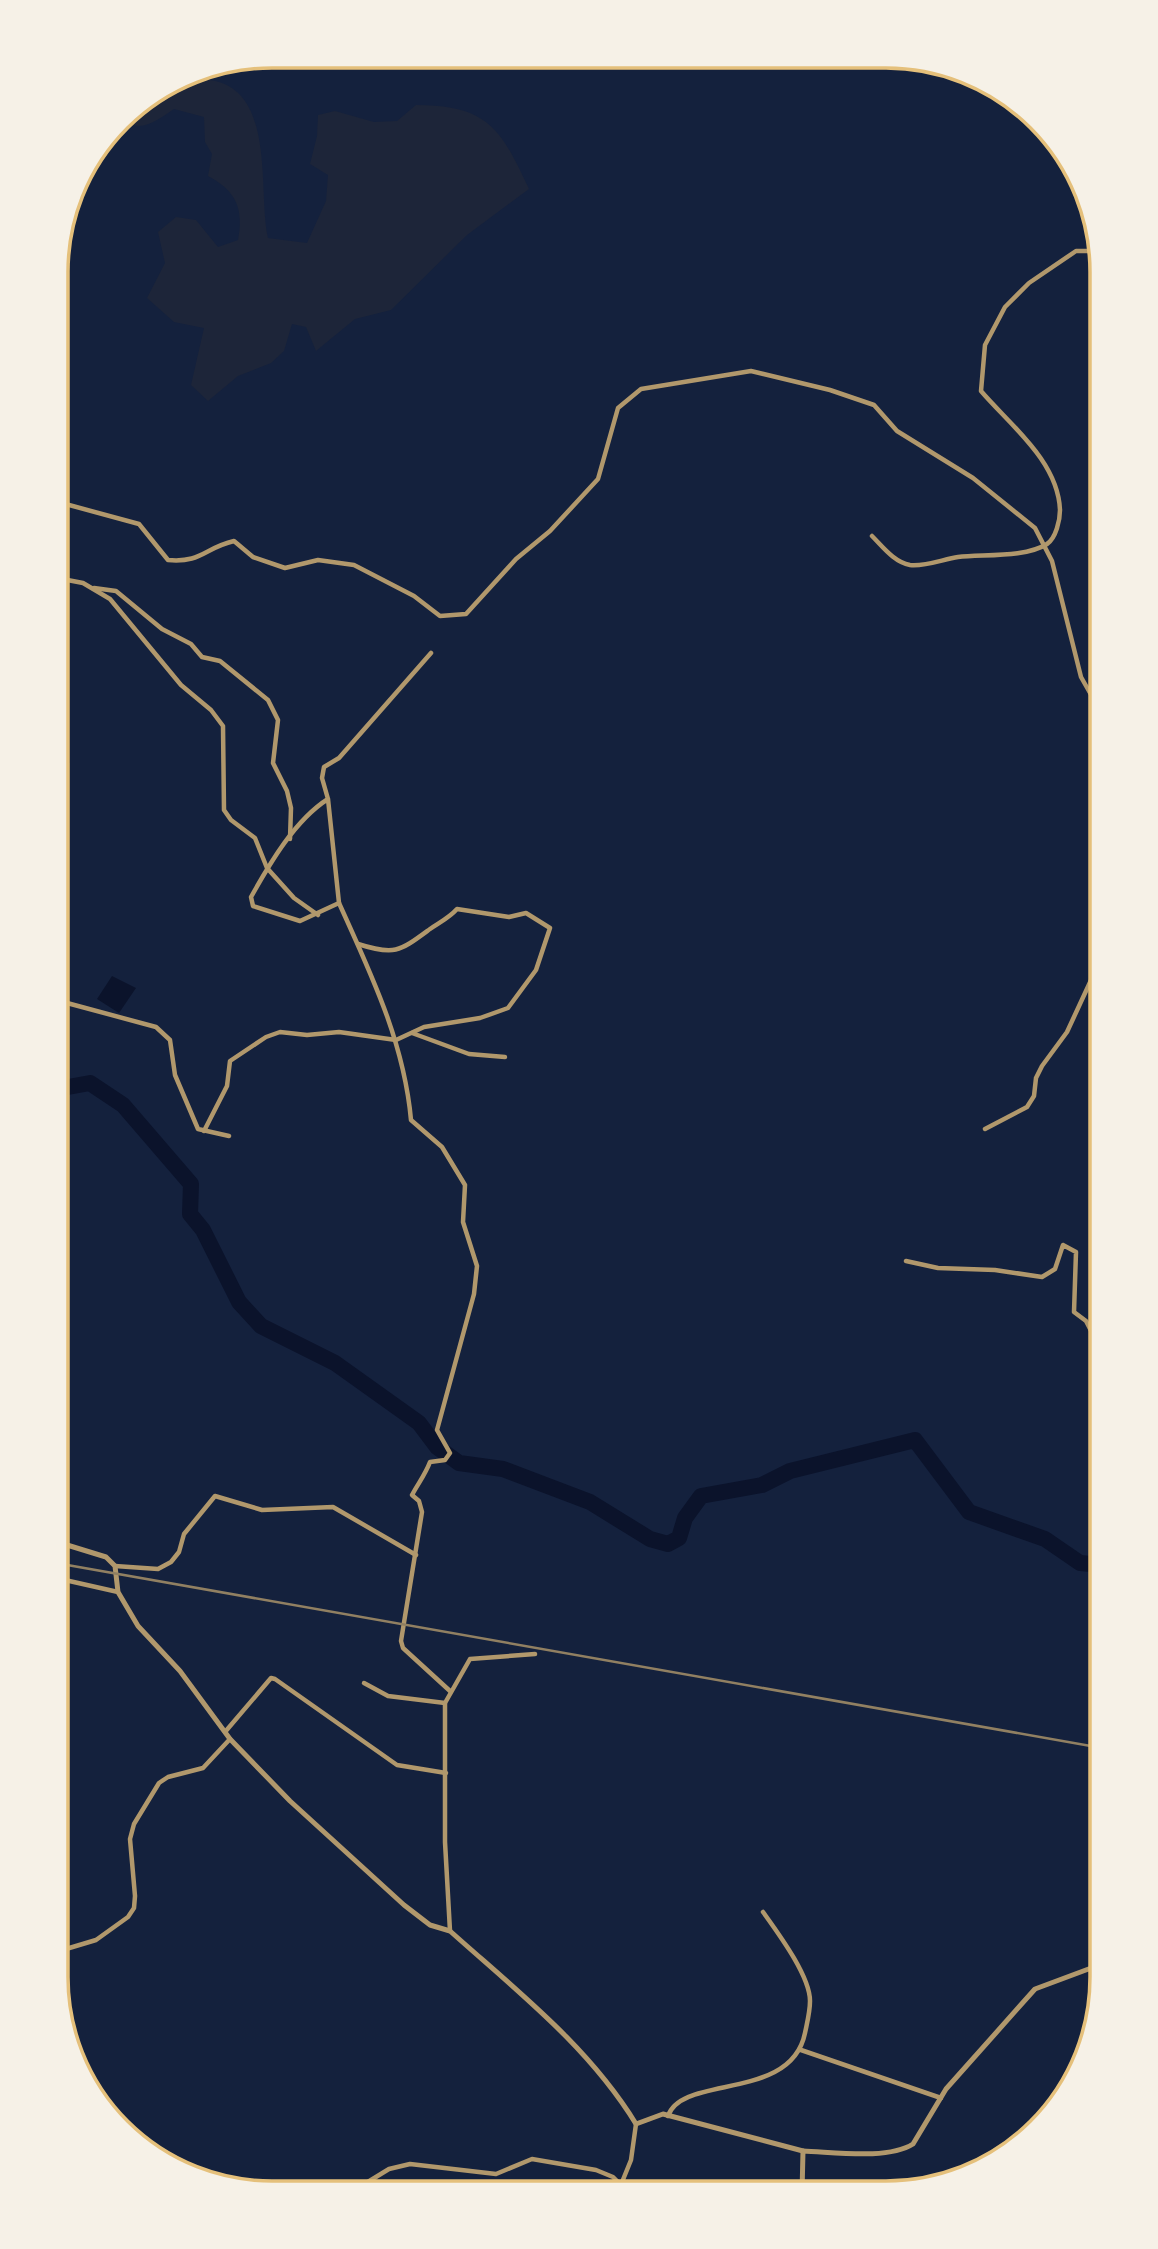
<svg xmlns="http://www.w3.org/2000/svg" width="1158" height="2249" viewBox="0 0 1158 2249" font-family="Lato,sans-serif">
	<rect width="100%" height="100%" fill="#14213d"/>
	<g fill="#1d2539">
		<path d="M181 78C193 80 207 78 219 82 275 99 258 194 268 238L307 243 326 201 328 175 310 164 317 136 318 115 335 111 374 122 397 121 416 105C488 105 501 129 529 189L467 235 391 310 355 319 316 351 306 327 292 324 284 351 271 363 238 376 208 401 191 385 204 328 174 322 147 298 165 263 158 232 176 217 196 220 218 247 238 240C244 208 236 191 208 176L212 154 205 142 204 117 174 109C157 120 142 134 122 120L129 110Z"/>
		<path d="M1007 99 1029 110 1038 125 1009 110Z"/>
	</g>
	<path fill="#0b132b" d="M112 976 136 988 119 1013 97 999Z"/>
	<g fill="none" stroke-linecap="round" stroke-linejoin="round">
		<path stroke="#0b132b" stroke-width="16" d="M57 1089 90 1083 123 1105 191 1184 190 1214 203 1230 239 1302 261 1326 335 1363 419 1423 437 1447 459 1463 503 1469 590 1502 650 1539 668 1544 679 1538 685 1518 701 1496 762 1485 790 1471 915 1440 969 1512 1045 1539 1080 1563 1102 1565"/>
		<g stroke="#b1986c" stroke-width="4.5">
			<path d="M58 502 139 524 168 560C202 563 204 548 234 541L253 557 285 568 318 560 354 565 414 596 440 616 466 614 516 559 550 531 598 479 618 408 641 389 751 371 830 390 874 405 897 431 973 478 1035 528 1052 561 1081 677 1102 714"/>
			<path d="M872 536C883 547 894 562 910 565 924 567 944 559 958 557 983 554 1025 558 1047 544 1056 538 1060 520 1060 510 1058 461 1010 425 981 391L985 345 1005 307 1029 283 1076 251H1098"/>
			<path d="M57 578 83 583 110 599 181 685 211 710 223 726 224 810 231 820 255 838 267 868 294 898 318 915"/>
			<path d="M94 588 116 591 162 629 191 644 202 657 220 661 268 700 278 720 273 763 287 791 291 808 290 839"/>
			<path d="M328 799C295 820 270 863 251 897L253 906 300 921 339 903 328 799 322 778 324 767 339 758 431 653"/>
			<path d="M339 903C371 974 404 1042 411 1120L442 1147 465 1185 463 1222 477 1266 474 1294 437 1430 450 1453 445 1460 430 1462C425 1475 419 1482 412 1495L419 1501 422 1512 401 1641 403 1648 450 1691"/>
			<path d="M57 985 67 1003 156 1027 170 1040 175 1075 198 1129 229 1136"/>
			<path d="M412 1033 469 1054 505 1057"/>
			<path d="M985 1129 1027 1107 1034 1096 1036 1078 1042 1066 1067 1032 1092 978 1102 907"/>
			<path d="M204 1131 227 1086 230 1061 266 1037 280 1032 307 1035 339 1032 396 1040 424 1027 480 1018 508 1008 536 970 550 928 526 913 509 917 457 909C449 918 440 922 430 929 400 951 395 956 358 944"/>
			<path d="M906 1261 938 1268 995 1270 1042 1277 1055 1269 1063 1245 1076 1252 1074 1312 1086 1321 1102 1352"/>
			<path d="M1102 1534C1084 1517 1094 1498 1102 1478"/>
			<path d="M115 1566 158 1569 171 1562 179 1552 184 1534 215 1496 262 1510 333 1507 416 1555"/>
			<path d="M56 1578 118 1592"/>
			<path d="M364 1683 388 1696 445 1703"/>
			<path d="M225 1732 271 1678 275 1679 397 1765 446 1773"/>
			<path d="M450 1931 445 1842V1703L470 1659 535 1654"/>
			<path d="M56 1952 96 1940 128 1917 134 1908 135 1896 130 1839 134 1824 159 1783 168 1777 203 1768 230 1739"/>
			<path d="M801 2050 941 2098"/>
			<path d="M668 2116C682 2074 791 2102 805 2033 807 2023 810 2012 810 2001 810 1976 778 1933 763 1912"/>
			<path d="M353 2191 389 2169 410 2164 496 2174 532 2159 596 2170 613 2177 621 2185"/>
			<path d="M618 2192 631 2160 636 2124"/>
		</g>
		<g stroke="#b1986c" stroke-width="5">
			<path d="M56 1536 67 1545 106 1557 115 1566 118 1592 138 1626 180 1671 230 1739 290 1801 404 1905 430 1925 450 1931C517 1991 589 2047 636 2124L663 2114 803 2151"/>
			<path d="M802 2193 803 2151C834 2152 888 2160 913 2144L946 2089 1035 1989 1102 1964"/>
		</g>
		<path stroke="#918062" stroke-width="2.5" d="M56 1563 1102 1748"/>
	</g>
	<path d="M0 0H1158V2249H0ZM272 68H886A204 204 0 0 1 1090 272V1977A204 204 0 0 1 886 2181H272A204 204 0 0 1 68 1977V272A204 204 0 0 1 272 68Z" fill="#f6f1e7" fill-rule="evenodd"/>
	<path fill="none" stroke="#e5c07b" stroke-width="3.5" d="M272 68H886A204 204 0 0 1 1090 272V1977A204 204 0 0 1 886 2181H272A204 204 0 0 1 68 1977V272A204 204 0 0 1 272 68Z"/>
</svg>
